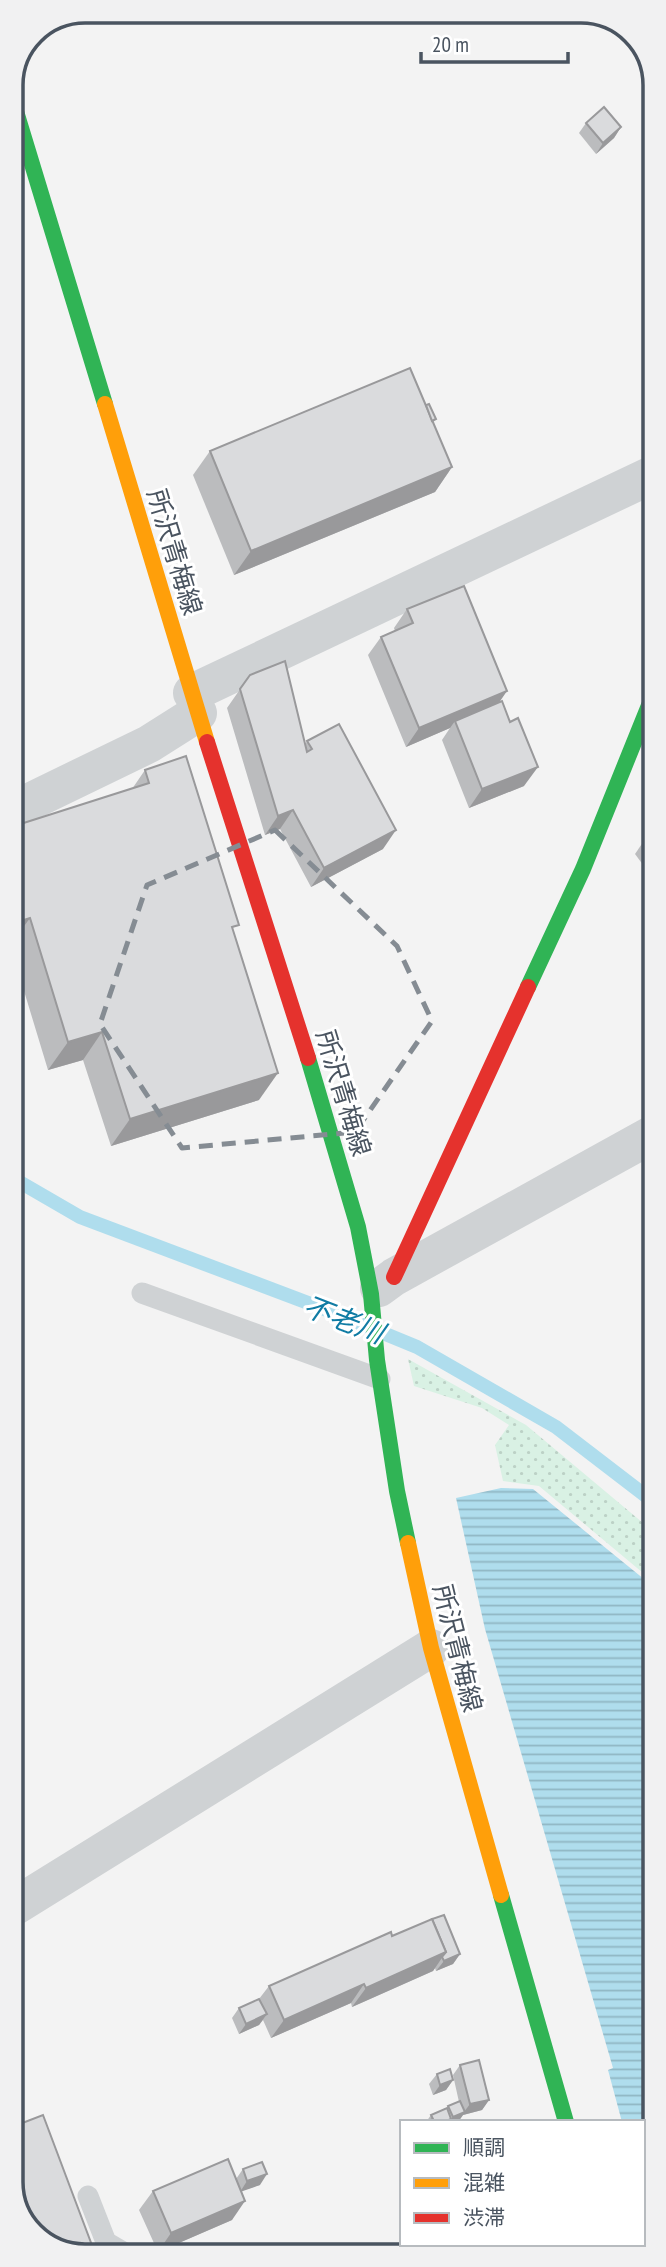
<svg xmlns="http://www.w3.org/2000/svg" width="666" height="2267" viewBox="0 0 666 2267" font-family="'PT Sans Narrow','Noto Sans JP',sans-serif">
	<defs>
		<pattern id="grass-dots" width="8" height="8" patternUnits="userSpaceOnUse" patternTransform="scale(1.75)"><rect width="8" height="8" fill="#d9f1e4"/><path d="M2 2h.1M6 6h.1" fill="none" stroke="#bcd1c6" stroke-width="1.8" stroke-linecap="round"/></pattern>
		<pattern id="water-rules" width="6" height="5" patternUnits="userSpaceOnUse" patternTransform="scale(1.75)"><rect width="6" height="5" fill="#afdded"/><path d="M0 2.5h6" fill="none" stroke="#90b6c3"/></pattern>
	</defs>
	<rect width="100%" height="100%" fill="#f3f3f3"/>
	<path fill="url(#grass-dots)" d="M408 1359 526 1425 655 1533V1583L539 1486 503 1481 495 1445 509 1425 482 1408 414 1386Z"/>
	<path fill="url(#water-rules)" d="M501 1488 533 1489 655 1588V2116L638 2122H622L608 2070 613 2068 485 1629 456 1498Z"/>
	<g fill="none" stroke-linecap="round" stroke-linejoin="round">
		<path stroke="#afdded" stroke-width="14" d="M11 1177 80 1217 332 1312 417 1347 556 1427 655 1503"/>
		<g stroke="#cfd2d4" stroke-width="21">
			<path d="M142 1293 380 1379"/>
			<path d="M88 2196 106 2242 130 2256"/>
			<path d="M487 2255 511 2247"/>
		</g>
		<g stroke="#cfd2d4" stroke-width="38">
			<path d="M192 693 654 474"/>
			<path d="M11 811 149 744 198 713"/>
			<path d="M379 1288 394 1277 655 1133"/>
			<path d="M12 1908 431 1648"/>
		</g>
		<g stroke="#30b455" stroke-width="16">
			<path d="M11 95 105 404"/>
			<path d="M528 987 583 869 654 693"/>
			<path d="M308 1058 358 1227 371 1294 377 1360 397 1491 408 1543"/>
			<path d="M501 1895 566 2122"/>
			<path d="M601 2244 603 2251"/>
		</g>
		<g stroke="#ff9f0a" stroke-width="16">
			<path d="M105 404 207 742"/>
			<path d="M408 1543 431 1648 501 1895"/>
		</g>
		<g stroke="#e5322d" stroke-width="16">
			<path d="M207 742 308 1058"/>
			<path d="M394 1277 528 987"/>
		</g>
	</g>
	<g fill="#bbbcbe">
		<path d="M586 123 621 127 614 138 596 154 579 133Z"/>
		<path d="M423 399 452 467 435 492 234 575 193 475 210 451Z"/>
		<path d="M407 609 499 702 524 786 469 808 442 740 450 728 406 747 368 655 381 637 395 631 394 628Z"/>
		<path d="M250 675 305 745 307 741 383 849 311 887 280 829 265 835 227 708Z"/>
		<path d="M145 770 234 932 259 1100 111 1146 83 1060 48 1070 11 948V827L132 789Z"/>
		<path d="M655 827V881L635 854 652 829Z"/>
		<path d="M392 1936 460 1954 453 1964 436 1971 435 1968 433 1971 352 2007 351 2003 271 2038 263 2020 259 2025 239 2034 232 2018 239 2008 259 1999 269 1986Z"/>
		<path d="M460 2065 489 2100 482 2110 463 2115 458 2122H426L431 2115 447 2108 448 2106 459 2102 453 2075Z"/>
		<path d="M437 2074 453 2080 446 2090 433 2095 429 2084Z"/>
		<path d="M243 2169 260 2185 241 2191 232 2220 158 2252 139 2210 153 2191 236 2179Z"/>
		<path d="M653 2189 644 2213 643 2210 646 2207 644 2200 651 2190Z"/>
	</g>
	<g fill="#99999b">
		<path d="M621 127 614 138 596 154 603 143Z"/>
		<path d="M452 467 435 492 234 575 251 551Z"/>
		<path d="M507 691 494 710 455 721 450 728 406 747 419 728Z"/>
		<path d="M538 767 524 786 469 808 482 789Z"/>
		<path d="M293 810 280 829 265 835 278 816Z"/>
		<path d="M396 830 383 849 311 887 324 868Z"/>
		<path d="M30 918 11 944V924Z"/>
		<path d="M102 1032 83 1060 48 1070 68 1042Z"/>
		<path d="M278 1073 259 1100 111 1146 130 1119Z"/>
		<path d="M18 1337 11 1346V1340Z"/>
		<path d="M446 1952 433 1971 352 2007 366 1988Z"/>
		<path d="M460 1954 453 1964 436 1971 444 1961Z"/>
		<path d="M364 1984 351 2003 271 2038 284 2020Z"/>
		<path d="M267 2014 259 2025 239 2034 246 2024Z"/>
		<path d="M453 2080 446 2090 433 2095 440 2085Z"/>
		<path d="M489 2100 482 2110 463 2115 458 2122H449L453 2117 464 2112 470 2104Z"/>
		<path d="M267 2174 260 2185 240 2192 247 2181Z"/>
		<path d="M245 2201 232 2220 158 2252 171 2233Z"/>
	</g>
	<g fill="#dadbdd" stroke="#99999b" stroke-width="2">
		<path d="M604 107 621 127 603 143 586 123Z"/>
		<path d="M410 368 452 467 251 551 210 451Z"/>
		<path d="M429 404 436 419 432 421 426 405Z"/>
		<path d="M464 586 507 691 419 728 381 637 413 623 407 609Z"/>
		<path d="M285 661 307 752 312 749 307 741 339 724 396 830 324 868 293 810 278 816 240 689 250 675Z"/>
		<path d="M502 701 510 722 518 718 538 767 482 789 455 721Z"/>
		<path d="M186 756 239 925 232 927 278 1073 130 1119 102 1032 68 1042 30 918 11 924V827L149 783 145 770Z"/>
		<path d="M11 1323 18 1337 11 1340Z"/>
		<path d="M444 1915 460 1954 444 1961 442 1957 446 1952 432 1919Z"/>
		<path d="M432 1919 446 1952 366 1988 364 1984 284 2020 269 1986 391 1932 392 1936Z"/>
		<path d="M259 1999 267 2014 246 2024 239 2008Z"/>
		<path d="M479 2060 489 2100 470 2104 460 2065Z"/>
		<path d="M450 2069 453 2080 440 2085 437 2074Z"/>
		<path d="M460 2101 465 2112 453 2117 448 2106Z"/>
		<path d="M447 2108 451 2119 444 2122H426L433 2119 431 2115Z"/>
		<path d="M43 2115 96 2256H75L36 2238 12 2197V2127Z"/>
		<path d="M228 2159 245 2201 171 2233 153 2191Z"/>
		<path d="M262 2162 267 2174 247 2181 243 2169Z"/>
		<path d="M135 2250 136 2256H119Z"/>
	</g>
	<path fill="none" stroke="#858c93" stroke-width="5" stroke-dasharray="14 9" stroke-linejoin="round" d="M275 830 397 946 432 1021 355 1132 182 1148 100 1024 147 885Z"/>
	<g text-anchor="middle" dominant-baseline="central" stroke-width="6" stroke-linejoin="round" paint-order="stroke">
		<g font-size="26" fill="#4a5460" stroke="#fff">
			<text transform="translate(175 552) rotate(73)">所沢青梅線</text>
			<text transform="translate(344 1093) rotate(73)">所沢青梅線</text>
			<text transform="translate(458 1648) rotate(76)">所沢青梅線</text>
		</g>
		<g font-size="28" font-style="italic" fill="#107ca4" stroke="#fff">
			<text transform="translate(344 1319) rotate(21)">不老川</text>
		</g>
	</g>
	<path d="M0 0H666V2267H0ZM85 23H581A62 62 0 0 1 643 85V2182A62 62 0 0 1 581 2244H85A62 62 0 0 1 23 2182V85A62 62 0 0 1 85 23Z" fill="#f1f1f2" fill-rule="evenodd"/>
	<path fill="none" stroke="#4a5460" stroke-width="3.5" d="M85 23H581A62 62 0 0 1 643 85V2182A62 62 0 0 1 581 2244H85A62 62 0 0 1 23 2182V85A62 62 0 0 1 85 23Z"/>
	<rect x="400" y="2120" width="245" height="126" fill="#ffffff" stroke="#b7bbbf" stroke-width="2"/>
	<rect x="414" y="2143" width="35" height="10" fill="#30b455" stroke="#b7bbbf" stroke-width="2"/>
	<text x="463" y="2155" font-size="21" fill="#4a5460">順調</text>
	<rect x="414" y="2178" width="35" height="10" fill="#ff9f0a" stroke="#b7bbbf" stroke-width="2"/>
	<text x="463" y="2190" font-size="21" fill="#4a5460">混雑</text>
	<rect x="414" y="2213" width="35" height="10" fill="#e5322d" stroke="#b7bbbf" stroke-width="2"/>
	<text x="463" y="2225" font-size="21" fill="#4a5460">渋滞</text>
	<path d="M421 52v10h147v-10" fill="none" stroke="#4a5460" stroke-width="3.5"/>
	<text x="432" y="52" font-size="21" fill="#4a5460" stroke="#ffffff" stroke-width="5" paint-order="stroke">20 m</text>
</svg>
